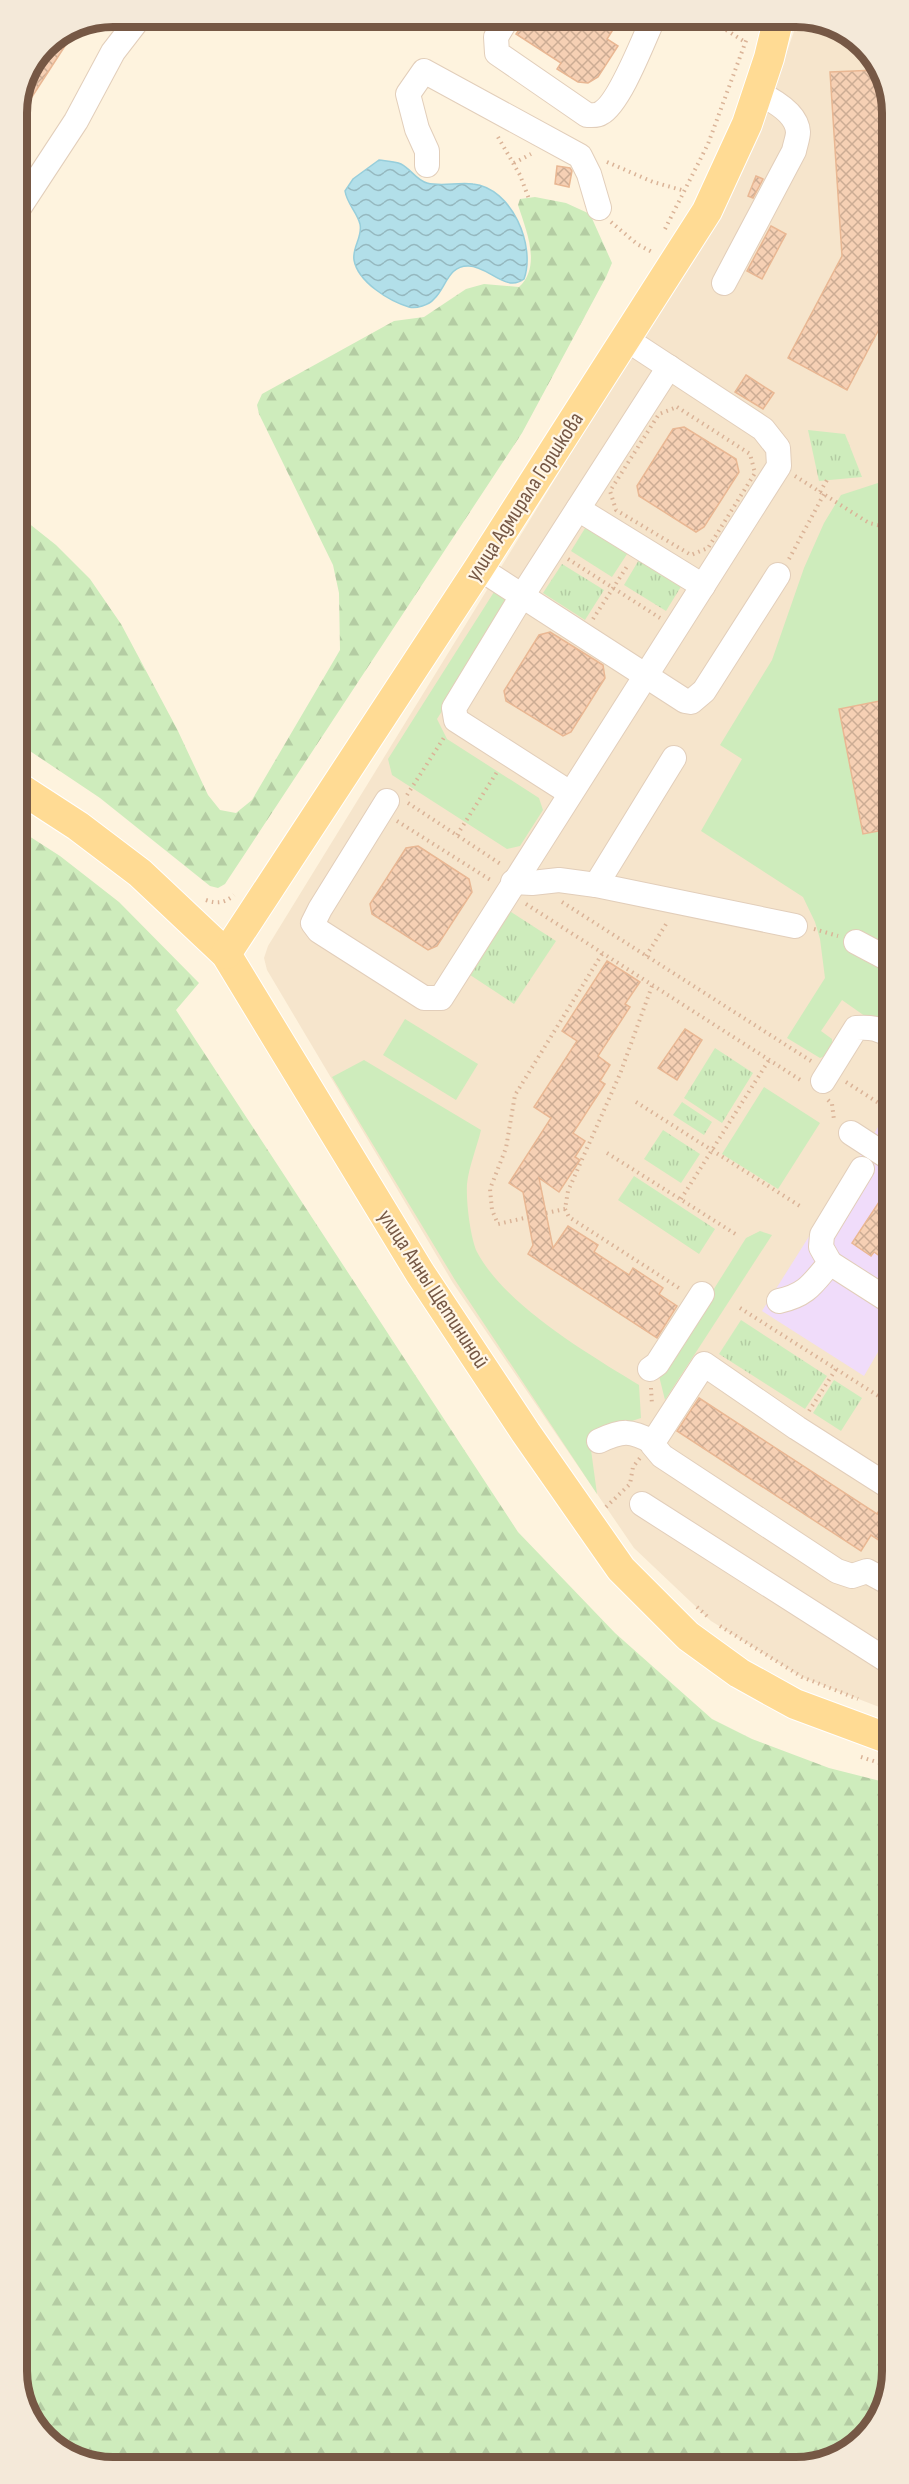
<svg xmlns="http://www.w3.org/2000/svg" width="909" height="2484" viewBox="0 0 909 2484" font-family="'Sofia Sans Condensed',sans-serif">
	<defs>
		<pattern id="forest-firs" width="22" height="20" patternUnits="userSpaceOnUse" patternTransform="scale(1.5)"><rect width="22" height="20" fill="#ceecbc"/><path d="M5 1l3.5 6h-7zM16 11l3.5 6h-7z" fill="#b4cca3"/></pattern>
		<pattern id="park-tufts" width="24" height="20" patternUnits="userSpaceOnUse" patternTransform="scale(1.5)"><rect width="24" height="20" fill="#ceecbc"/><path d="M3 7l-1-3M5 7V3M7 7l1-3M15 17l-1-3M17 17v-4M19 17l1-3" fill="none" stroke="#b4cca3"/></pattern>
		<pattern id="water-waves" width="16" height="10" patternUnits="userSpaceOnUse" patternTransform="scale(1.5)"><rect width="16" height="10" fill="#b2dfe9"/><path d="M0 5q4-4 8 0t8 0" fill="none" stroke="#95b8bf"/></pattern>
		<pattern id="building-cross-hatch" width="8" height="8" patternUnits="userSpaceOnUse" patternTransform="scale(1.5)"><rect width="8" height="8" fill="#f6d0b4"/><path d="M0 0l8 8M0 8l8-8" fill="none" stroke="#ccac94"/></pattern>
	</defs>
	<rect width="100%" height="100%" fill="#fef3de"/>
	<path fill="#f6e5cc" d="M799 17 855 37 889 87 892 1712 802 1677 711 1621 634 1548 453 1283 267 970 264 958 268 946 637 346 761 126Z"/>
	<path fill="#f0dcfa" d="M878 1127 891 1135V1361L878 1352 864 1376 762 1311Z"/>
	<g fill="#ceecbc">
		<path d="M890 474V1001L877 1017 869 1019 842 1000 821 1031 832 1039C833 1046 828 1056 820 1058L787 1038 825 978 820 939 815 922 803 897 701 831 742 759 720 745 772 660 804 568 824 523 841 495 881 482Z"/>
		<path d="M587 525 629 551 612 577 571 551Z"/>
		<path d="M501 589 514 597 437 719 447 739 539 798 543 810 520 846 507 849 392 775 388 759 494 592Z"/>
		<path d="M405 1019 478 1064 456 1100 383 1055Z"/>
		<path d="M364 1060 481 1130C477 1147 469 1166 467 1184 466 1201 470 1236 477 1252 505 1305 588 1354 639 1385L641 1418 589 1435 597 1494 455 1280 332 1077Z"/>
		<path d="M764 1087 820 1123 778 1189 722 1154Z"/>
		<path d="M760 1231 772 1235 665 1400 659 1376 746 1238Z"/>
	</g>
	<g fill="url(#forest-firs)">
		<path d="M535 197 566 203 590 214 612 263 606 277 522 433 225 884 218 888 210 886 100 798 18 743 17 514 56 545 90 579 121 624 177 729 208 795 220 810 236 813 252 800 340 650 339 593 333 565 259 414 257 405 262 394 394 321 424 317 466 289 484 284 519 287C542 266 526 230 518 205L520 199Z"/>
		<path d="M18 829 60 856 119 902 199 983 176 1010 518 1532 615 1633 712 1719 752 1739 829 1768 892 1784V2372L872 2430 822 2464 106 2467 54 2447 20 2397Z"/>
	</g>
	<g fill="url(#park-tufts)">
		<path d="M808 430 845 434 862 477 819 481Z"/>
		<path d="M640 558 682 585 666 611 624 585Z"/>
		<path d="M562 564 604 590 585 620 543 593Z"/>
		<path d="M505 908 556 941 514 1004 464 971Z"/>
		<path d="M715 1048 753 1073 722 1123 684 1098Z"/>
		<path d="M682 1102 712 1122 704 1135 673 1115Z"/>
		<path d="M663 1130 700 1154 681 1183 644 1159Z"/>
		<path d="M634 1176 715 1229 699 1254 618 1200Z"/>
		<path d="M741 1320 827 1376 805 1409 719 1354Z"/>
		<path d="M834 1380 862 1398 841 1431 813 1413Z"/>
	</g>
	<path fill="url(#water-waves)" stroke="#97cedb" stroke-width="1.5" d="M379 160C386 161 395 161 401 164 411 169 416 180 427 183 442 187 457 182 473 184 512 188 536 246 524 279 506 293 488 266 469 266 448 265 446 288 434 299 429 305 416 309 409 307 389 301 358 282 354 260 352 247 363 237 360 224 357 212 347 204 345 191L353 179Z"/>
	<g fill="url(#building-cross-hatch)" stroke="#e9b793" stroke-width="1.5">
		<path d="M528 17H621L607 39 618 46 598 77 588 83 578 82 557 69 561 63 516 34Z"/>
		<path d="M74 32 28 103 20 99 45 44Z"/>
		<path d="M877 70 889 87V310L847 390 788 358 842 256 830 72Z"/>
		<path d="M557 166 570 168 572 171 569 187 555 184Z"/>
		<path d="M756 176 763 179 753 198 748 196Z"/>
		<path d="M771 226 786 234 762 279 747 271Z"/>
		<path d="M746 375 774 393 763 409 735 392Z"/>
		<path d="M684 427 736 459 739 472 704 527 696 532 639 496 637 486 673 429Z"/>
		<path d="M550 632 603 665 605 678 571 732 563 736 506 701 504 691 539 635Z"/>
		<path d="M890 699V829L863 834 839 709Z"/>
		<path d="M418 846 469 879 472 892 437 946 428 950 372 914 370 904 406 848Z"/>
		<path d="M607 961 640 982 625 1004 630 1007 598 1056 610 1065 600 1081 605 1084 573 1133 585 1141 575 1157 580 1160 559 1192 539 1178 553 1248 568 1226 598 1245 594 1252 629 1275 633 1268 663 1288 659 1294 677 1306 657 1338 528 1254 533 1245 523 1192 509 1183 551 1118 534 1107 577 1041 562 1031Z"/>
		<path d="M685 1029 702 1040 677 1080 658 1068Z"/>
		<path d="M879 1202 891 1210V1264L874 1252 871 1256 852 1243Z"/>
		<path d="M699 1398 877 1514 885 1501 891 1502V1548L871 1535 861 1551 677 1431Z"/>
	</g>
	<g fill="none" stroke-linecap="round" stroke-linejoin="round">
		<g stroke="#e2ceba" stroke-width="26">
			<g id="minor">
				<path d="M508 17 496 37 497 53 587 115C592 115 597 116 601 113 620 103 644 38 654 17"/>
				<path d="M427 165V151L417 129 408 94 424 71 580 156 589 174 599 208"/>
				<path d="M17 211 76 121 113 52 140 17"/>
				<path d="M724 283 794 151C795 145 798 138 798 132 797 113 773 100 758 93"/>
				<path d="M578 509 703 586"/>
				<path d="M479 568 685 701 691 702 704 691 778 575"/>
				<path d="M570 793 456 720 454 708 522 596 669 367"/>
				<path d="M387 801 320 909 313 923 319 931 424 998H441L779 466 778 448 763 429 626 339"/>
				<path d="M513 882 532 883 559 880 596 885 674 758"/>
				<path d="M596 885 795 926"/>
				<path d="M856 942 890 960"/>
				<path d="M823 1081 856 1028C870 1027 880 1028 891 1037"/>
				<path d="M851 1133 891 1159"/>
				<path d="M830 1263 891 1302"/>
				<path d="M779 1301C807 1295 813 1283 830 1263L821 1247 822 1235 862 1169"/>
				<path d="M650 1369 657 1364 702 1294"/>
				<path d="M599 1441C623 1430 630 1430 653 1442"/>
				<path d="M891 1488 797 1428 704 1364 652 1444 662 1456 837 1571 852 1576 867 1571 891 1584"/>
				<path d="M642 1504 891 1663"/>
			</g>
		</g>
		<g stroke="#fff" stroke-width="32">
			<g id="major">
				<path d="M18 787 78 826 140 873 226 954 420 1273 526 1433 621 1569 688 1636 739 1673 795 1704 892 1740"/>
				<path d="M226 954 479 568 707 211 747 124 769 58 779 17"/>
			</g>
		</g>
		<g stroke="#dab397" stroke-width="4" stroke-dasharray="1.5 4.5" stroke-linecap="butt">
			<path d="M416 17 419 19"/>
			<path d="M706 17 745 42"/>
			<path d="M498 137 520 175 529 199"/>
			<path d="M607 162 653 182 685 191"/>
			<path d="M514 163 531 154"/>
			<path d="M611 222 637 244 652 252"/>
			<path d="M665 229 708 144 747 38"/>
			<path d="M677 407 750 454 755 473 708 548 691 555 616 510 610 491 659 414Z"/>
			<path d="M795 476 869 523 890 528"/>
			<path d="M820 492 827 480"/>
			<path d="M568 559 660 618"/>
			<path d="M789 559 824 494"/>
			<path d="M593 619 628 565"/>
			<path d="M18 758 26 763"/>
			<path d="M407 795 445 736"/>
			<path d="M408 803 502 865"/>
			<path d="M397 821 492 881"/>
			<path d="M457 835 497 772"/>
			<path d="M206 900C217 904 225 903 234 895"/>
			<path d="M562 902 811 1061"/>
			<path d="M526 904 802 1081"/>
			<path d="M814 929 838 936"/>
			<path d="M646 956 668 921"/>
			<path d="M652 986 620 1074 568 1191 565 1209 569 1217 682 1290"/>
			<path d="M846 1082 891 1111"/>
			<path d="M828 1100 832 1104 834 1120"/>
			<path d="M636 1102 803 1208"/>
			<path d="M607 1153 737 1235"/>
			<path d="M681 1199 769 1060"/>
			<path d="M546 1213 565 1209"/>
			<path d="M529 1217 498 1224 492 1210 490 1189 506 1148 515 1095 602 954"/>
			<path d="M740 1308 891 1404"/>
			<path d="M651 1388 652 1405"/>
			<path d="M809 1411 836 1369"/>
			<path d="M606 1507 630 1484 633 1467 640 1458"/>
			<path d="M697 1607 709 1618"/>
			<path d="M720 1626 802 1677 858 1699"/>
			<path d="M861 1757 892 1767"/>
		</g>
		<use href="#minor" stroke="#fff" stroke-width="24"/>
		<use href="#major" stroke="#ffdb94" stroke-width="30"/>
	</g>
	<g text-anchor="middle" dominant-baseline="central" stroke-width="4.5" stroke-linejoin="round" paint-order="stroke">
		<g font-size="22" fill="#765845" stroke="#fff6e6">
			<text transform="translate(525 497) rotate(-57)">улица Адмирала Горшкова</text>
			<text transform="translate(433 1289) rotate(57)">улица Анны Щетининой</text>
		</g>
	</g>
	<path d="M0 0H909V2484H0ZM113 27H796A86 86 0 0 1 882 113V2371A86 86 0 0 1 796 2457H113A86 86 0 0 1 27 2371V113A86 86 0 0 1 113 27Z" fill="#f4e9d9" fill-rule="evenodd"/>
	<path fill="none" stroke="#765845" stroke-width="8" d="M113 27H796A86 86 0 0 1 882 113V2371A86 86 0 0 1 796 2457H113A86 86 0 0 1 27 2371V113A86 86 0 0 1 113 27Z"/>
</svg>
